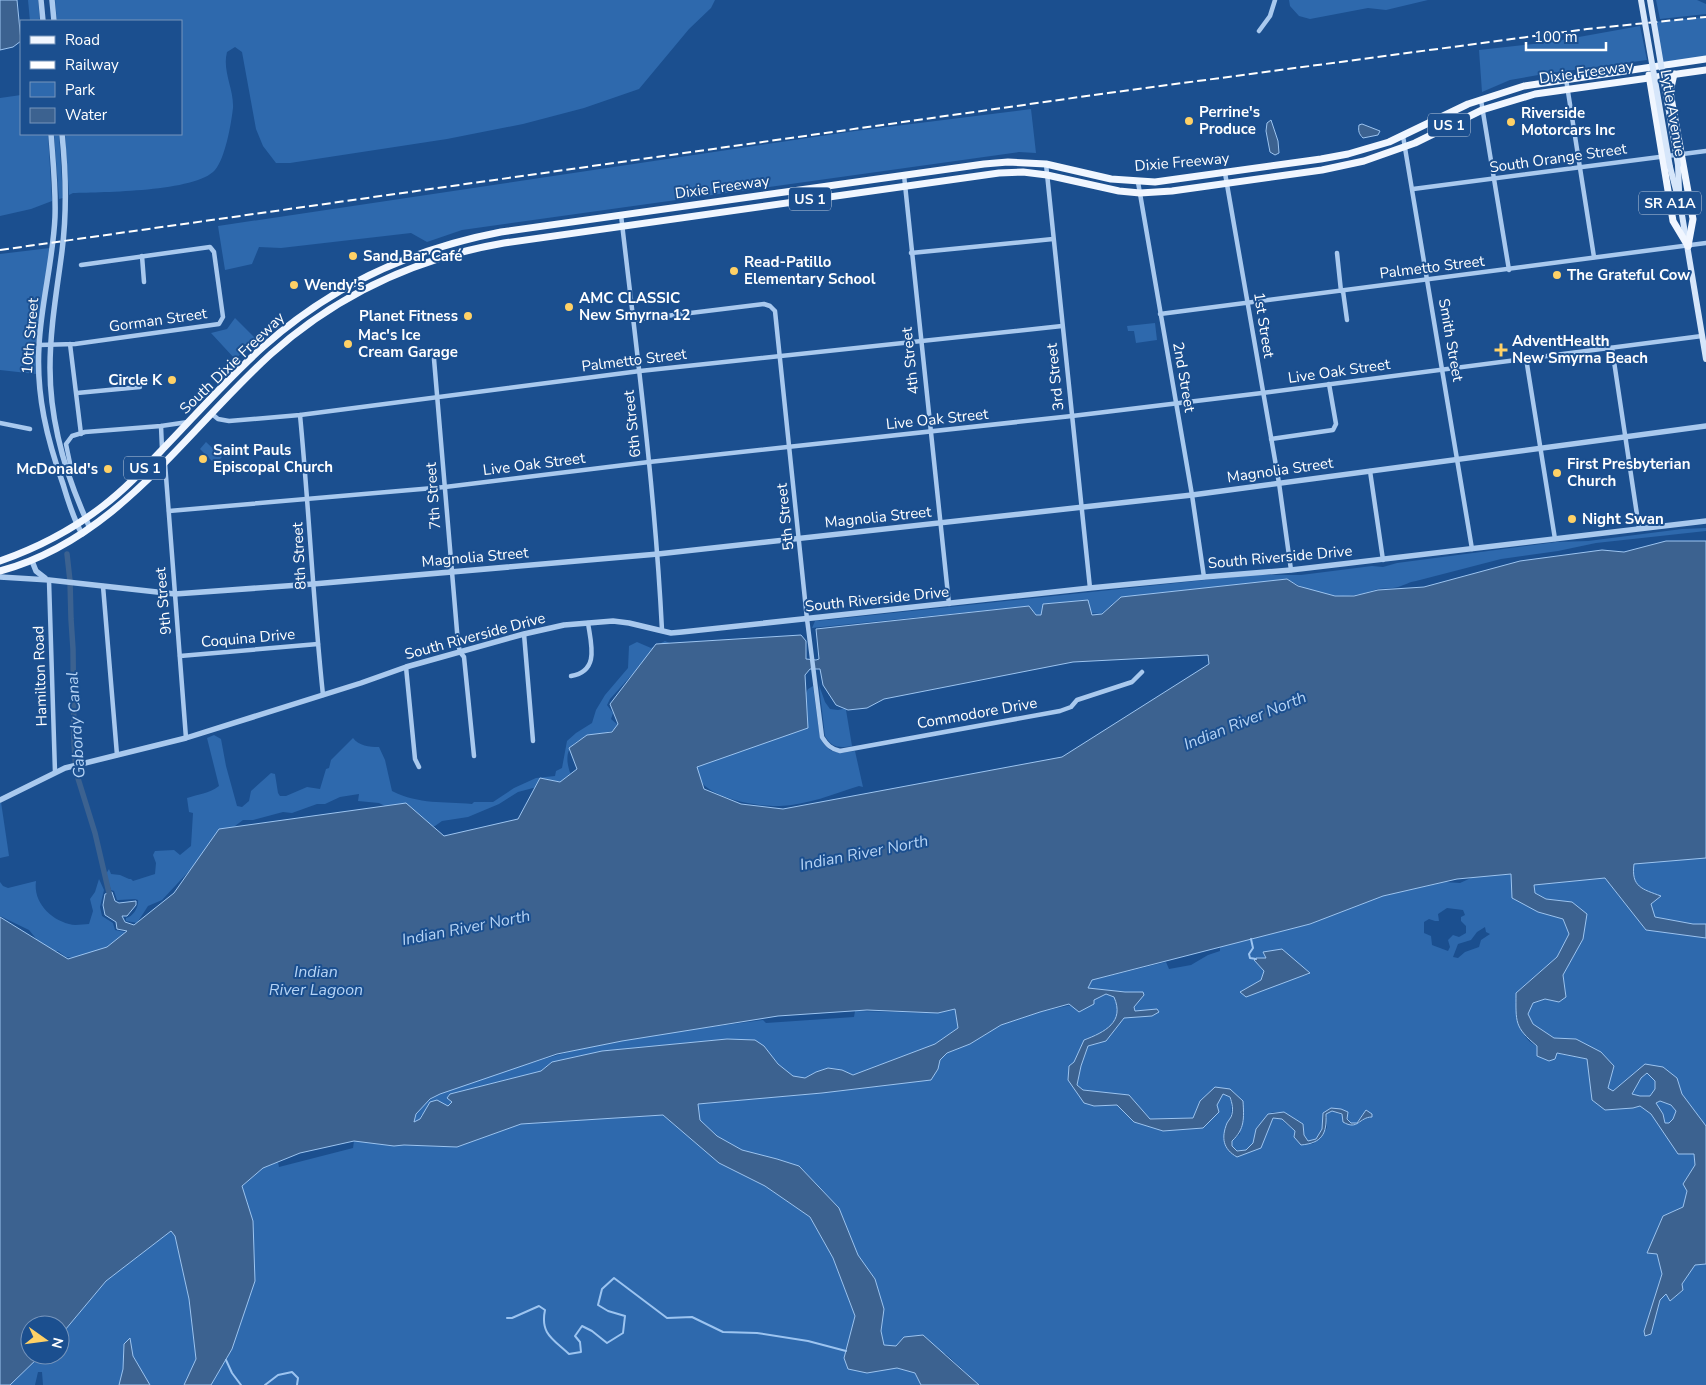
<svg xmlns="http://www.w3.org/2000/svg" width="1706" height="1385" viewBox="0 0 1706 1385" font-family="'Nunito Sans',sans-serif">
	<rect width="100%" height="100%" fill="#1b4f8f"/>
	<g fill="#2e69ad" fill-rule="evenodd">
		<path d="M28 0H38L40 21H30Z"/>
		<path d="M55 0H715L711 8 689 29 639 89 584 108 523 124 447 139 290 163H276L263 146 256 129 242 52 235 47 227 52C222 71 234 89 233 108 231 125 225 158 215 170 196 192 102 192 73 193L69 195 65 134H181V21H57Z"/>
		<path d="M1289 0H1428L1386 10 1368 8 1310 19 1299 16 1290 6Z"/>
		<path d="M1656 0H1697L1706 4V14L1660 19Z"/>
		<path d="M1706 17V59L1662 65 1653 22Z"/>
		<path d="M1640 26 1647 60 1544 74 1510 80 1482 92 1479 50 1551 42Z"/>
		<path d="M21 95V134H48L52 201 31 209 0 216V98Z"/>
		<path d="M1031 109 1036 153 1019 152 462 230 427 242 411 233 281 248 259 247 252 264 225 270 218 226 855 131Z"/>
		<path d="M54 134H59L63 198 59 199Z"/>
		<path d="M50 248 36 342V374L0 370V254Z"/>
		<path d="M235 318 257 340 235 359 211 333 227 329Z"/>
		<path d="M1155 323 1157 340 1136 343 1134 331H1128L1127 326Z"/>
		<path d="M206 442 222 457 215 464 200 449Z"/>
		<path d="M1706 528V531L1596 543 1558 551 1501 559 1416 581C1409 582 1405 585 1398 587 1391 589 1385 588 1378 589 1370 591 1363 594 1355 595 1333 599 1306 591 1287 579L1121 597 1101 614 1092 613 1087 600 1043 604 1041 615H1036L1029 606 812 628 815 621 826 620 1252 575H1301L1372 566 1383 567 1397 563 1557 542 1588 541 1682 529Z"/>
		<path d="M665 641 672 644 646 659 610 699 607 705 613 713 611 719 618 725 615 730C591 737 556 737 571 775L561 782 554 781 548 784 518 792 499 804 468 817 442 821 435 826 428 827 379 803 358 801 359 794 340 797 325 804H317L292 813 283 812 253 820H243L231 829 195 869 190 870 162 900 148 906 137 923 126 921V918C133 917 139 907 138 900L135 899 119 900H117L114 891 111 890 106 874 109 869 111 874 120 875 129 879H131L133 881 155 874 156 863 153 855 155 851 174 850 180 855 191 846 193 813 189 812 187 798C199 794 208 794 219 786L207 738 214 735 221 739 226 766 237 806 242 807 249 801 251 791 271 773 275 774 278 793 280 796H286L307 787 320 789 326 769 329 768 331 760 353 738C359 746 369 747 379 747L385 760 392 791C420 805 443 801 472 804L474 802H493L514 788 536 778 555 776 556 771 562 768 567 741 576 733 592 723 596 710 605 695 628 668 629 646 637 642 651 648Z"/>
		<path d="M819 685 825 702 830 709 838 710 847 708 846 710 852 746C839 748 832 748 825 736Z"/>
		<path d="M813 686 820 738C829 754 837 754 855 751L863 787 859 786C834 794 807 805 780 806 758 807 714 799 700 781 697 777 696 771 695 766L803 699 808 689Z"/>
		<path d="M1 802 9 856 0 858V803Z"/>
		<path d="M1706 852V924H1693L1654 917 1651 904 1660 896 1638 887 1627 870 1639 859Z"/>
		<path d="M1512 874 1538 912 1563 919 1569 934 1557 957 1516 993C1518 1003 1521 1028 1525 1036 1534 1052 1571 1056 1588 1059L1592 1100 1633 1108 1640 1106 1651 1114 1678 1153 1694 1154 1695 1165 1683 1184 1687 1191 1683 1207 1663 1216 1648 1252 1657 1254 1662 1274 1644 1331 1645 1336 1651 1334 1660 1300 1666 1294 1670 1301 1683 1290 1681 1284 1695 1265 1706 1264V1385H979L946 1354 884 1345 881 1331 884 1309 875 1279 858 1255 839 1208 799 1166 777 1159 741 1150 717 1136 700 1120 698 1104 822 1093 930 1080 938 1069 939 1060 947 1053 970 1044 1001 1025 1040 1012 1094 1000 1106 994 1114 996C1125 1022 1105 1032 1084 1040L1068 1080 1094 1106 1117 1105 1134 1122 1163 1131 1203 1128 1217 1109V1105L1223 1094 1230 1097C1234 1112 1229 1123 1223 1138L1237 1157 1260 1148 1272 1118H1282L1285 1123 1295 1131 1294 1137 1313 1144 1327 1128 1326 1114 1332 1111 1342 1115 1343 1121C1353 1128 1359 1124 1367 1117L1366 1110 1356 1123H1351L1341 1109 1323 1113 1322 1129 1316 1139 1308 1141 1304 1135 1303 1124 1284 1112H1273L1268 1114 1256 1129 1253 1143 1246 1150 1237 1151 1232 1146V1141L1240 1134 1230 1089 1200 1101 1193 1118 1150 1119 1129 1095 1083 1090 1077 1086 1081 1066 1088 1046 1106 1041 1124 1018 1152 1016 1148 1010 1135 1012 1134 1007 1144 995 1143 992H1125L1088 988 1092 980 1166 962 1169 969 1191 965 1208 955 1220 951V947L1310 924 1383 896 1445 882 1460 883 1473 877ZM1447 908 1463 910 1465 915 1461 917V921L1466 926V933L1459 937 1453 935 1448 940 1450 947 1448 951 1432 945 1431 936 1424 933V922L1429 919 1435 921H1439L1438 914ZM1485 927 1486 932 1490 934 1481 940 1479 947 1465 952 1458 958 1453 957 1458 944 1471 940 1477 932ZM1263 953 1310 974 1241 992 1261 980 1264 971 1255 961 1257 958 1263 959 1266 958Z"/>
		<path d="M1605 878 1646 930 1706 938V1126L1682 1094 1677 1078 1645 1064 1613 1091 1608 1089 1576 1039 1554 1038 1533 1024 1528 1014 1533 1003 1545 999 1559 1001 1566 997 1563 975 1583 939 1572 902 1546 899 1535 893 1533 885Z"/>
		<path d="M99 879 104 890 100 907 102 916 113 923 115 930 125 932C118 940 110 943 105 952L75 958 66 957 58 951H52L38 941 29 930 0 916V882L3 886 8 888 36 881C33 902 50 919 69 924 75 926 83 924 89 924L93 911 90 899 95 892Z"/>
		<path d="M955 1009 958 1028 935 1044 853 1075C842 1070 826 1068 814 1073 811 1074 807 1078 803 1078 787 1079 773 1057 764 1046L727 1039 602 1051 552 1062 541 1071 450 1094 452 1102 448 1107 443 1105 421 1115 420 1119 412 1123C420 1102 438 1094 458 1087L460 1084 585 1047 688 1030 763 1020 766 1023 854 1017 855 1011 937 1013Z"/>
		<path d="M1647 1073 1655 1081V1089L1650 1096H1640L1632 1094 1641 1078Z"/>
		<path d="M1660 1101 1671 1105 1676 1111 1673 1119 1669 1123H1665L1663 1114 1655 1103Z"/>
		<path d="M663 1115 719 1163 765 1186 810 1217 833 1258 855 1316 851 1336 867 1373 897 1368 915 1373 921 1385H211L232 1349 253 1221 242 1186 263 1168 278 1162 279 1167 353 1148 354 1141 394 1146 403 1145 457 1147 521 1124Z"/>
		<path d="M171 1231 175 1236 189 1299 196 1359 184 1385H150L133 1356 130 1338 124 1344 123 1369 119 1385H43L42 1372H38L35 1385H10L41 1355H60V1336L106 1281Z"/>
	</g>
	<g fill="#3c6290" stroke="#9cc4f0" fill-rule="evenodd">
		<path d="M0 0H17L21 41 13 47 0 50Z"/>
		<path d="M1271 120 1278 141 1279 153 1275 155 1270 152 1266 131 1267 123Z"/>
		<path d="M1362 124 1380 131 1378 135 1363 138C1359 134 1358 131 1359 125Z"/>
		<path d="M1666 541H1706V858L1634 864C1631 887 1642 889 1661 896L1651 904 1655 917 1693 924H1706V938L1646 930 1605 878 1534 885 1535 893 1546 899 1572 902 1587 914 1583 939 1563 975 1566 997 1559 1002 1545 999 1533 1003 1528 1014 1533 1024 1554 1038 1576 1039 1601 1052 1614 1066 1608 1088 1613 1091 1645 1064 1663 1067 1677 1078 1682 1094 1706 1126V1264L1695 1265 1682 1284 1683 1290 1670 1301 1666 1294 1660 1300 1651 1334 1645 1336 1644 1331 1662 1274 1657 1254 1647 1253 1663 1216 1683 1207 1687 1191 1683 1184 1695 1165 1694 1154H1678L1651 1114 1640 1106 1633 1108 1605 1110 1592 1100 1587 1059 1557 1053 1555 1059 1549 1061 1537 1056V1046C1514 1027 1516 1022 1516 993L1557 957 1569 934 1563 919 1538 912 1512 898 1511 874 1457 879 1383 896 1310 924 1092 980 1088 988 1125 992H1143L1144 995 1134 1007 1135 1011 1157 1009 1159 1012 1152 1016 1124 1018 1106 1041 1088 1046 1081 1066 1077 1085 1083 1090 1129 1095 1150 1119 1193 1118 1200 1101 1215 1087 1230 1089 1243 1101C1244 1118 1245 1129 1232 1141V1146L1237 1151 1246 1150 1253 1143 1256 1129 1268 1114 1284 1112 1303 1124 1304 1135 1308 1141 1316 1139 1322 1129 1323 1113 1331 1108 1341 1109 1348 1112 1347 1119 1351 1123H1357L1366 1110 1372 1114V1117C1359 1117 1358 1131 1343 1122L1342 1114 1332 1111 1326 1114C1327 1134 1322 1143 1301 1145L1294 1137 1295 1131 1282 1119 1273 1118 1261 1148 1237 1157C1223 1149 1221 1138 1227 1123 1228 1121 1230 1119 1231 1117 1234 1110 1232 1103 1230 1097L1223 1094 1217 1105 1219 1112 1203 1128 1163 1131 1134 1122 1117 1105 1094 1106 1084 1103 1068 1080 1069 1066 1074 1062 1084 1040C1105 1032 1125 1022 1114 997L1106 994 1094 1000V1004L1079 1012 1069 1004 1040 1012 1001 1025 970 1044 947 1053 940 1060 938 1069 931 1080 822 1093 698 1104 700 1120 717 1136 742 1150 777 1159 799 1166 839 1208 858 1255 875 1279 884 1309 881 1331 884 1345 896 1346 904 1337 923 1335 979 1385H921L915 1373 897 1368 867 1373 848 1369 844 1358 855 1316 833 1258 810 1217 765 1186 719 1163 663 1115 521 1124 457 1147 404 1145 394 1146 354 1141 300 1153 263 1168 242 1186 253 1221 255 1281 232 1349 211 1385H184L196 1359 189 1299 175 1236 171 1231 106 1281 60 1336V1325H30V1355H41L10 1385H0V917L68 959 107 947 127 931 117 929 116 922 105 915 103 905 105 894 112 892 115 901 119 903 136 901V905L127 916H122L125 922 134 925 174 893 219 829 406 803 444 836 518 819 540 778 560 782 577 769 569 748 587 735 612 732 618 724 610 704 656 644 801 635 806 641V659L816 660 819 659 816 629 1029 606 1036 615H1041L1043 604 1088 600 1092 615 1102 614 1121 597 1287 579 1298 586 1335 596H1354L1378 590 1424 587 1520 561 1602 550 1624 552ZM1208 655 1209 664 1062 757 783 809 741 804 704 789 697 767 808 728 805 675 810 669H820L823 685 836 705 848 710 867 708 884 699 1073 662ZM867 1010 938 1013 955 1009 958 1028 935 1044 853 1075 842 1070 828 1068 816 1072 805 1078 793 1076 778 1064 764 1046 755 1040 727 1039 602 1051 552 1062 541 1071 450 1094 447 1098 452 1102 448 1106 437 1100 430 1102 420 1119 414 1122 416 1114 430 1099 440 1094 557 1054 622 1041 778 1016ZM1647 1073 1655 1081V1089L1650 1096H1640L1632 1094 1641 1078ZM1660 1101 1671 1105 1676 1111 1673 1119 1669 1123H1665L1663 1114 1656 1103Z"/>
		<path d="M1282 949 1310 973 1246 997 1240 992 1261 980 1264 971 1254 960 1256 958H1266L1263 952Z"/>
		<path d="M130 1338 133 1356 150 1385H119L123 1369 124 1344Z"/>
	</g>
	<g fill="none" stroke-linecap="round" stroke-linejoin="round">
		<g stroke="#9cc4f0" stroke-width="2">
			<path d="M1251 939 1253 948 1249 954 1250 958 1256 959"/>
			<path d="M507 1318H512L539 1306 545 1310C540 1334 553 1339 569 1354L581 1352 580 1342 575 1336 582 1326 592 1331 607 1343 623 1333 625 1316 608 1311 598 1305 602 1289 614 1278 667 1318 692 1317 723 1332 757 1333 808 1341 846 1351"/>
			<path d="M226 1360 232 1373 241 1385"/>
			<path d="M265 1385 278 1375 292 1372 298 1378 297 1385"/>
		</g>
		<path stroke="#3c6290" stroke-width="5.5" d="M67 554 70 581 71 619 73 649 74 743 76 772 95 833 109 893"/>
		<g stroke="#a9c9ee" stroke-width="4.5">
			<path d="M1259 31 1270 16 1275 0"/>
			<path d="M1566 79 1594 257"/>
			<path d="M1481 100 1509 270"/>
			<path d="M1403 136 1472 549"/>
			<path d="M1046 164 1090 588"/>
			<path d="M1225 173 1279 483 1291 570"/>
			<path d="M904 175 949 604"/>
			<path d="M1138 182 1192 495 1204 577"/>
			<path d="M1413 189 1706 151"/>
			<path d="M621 215C637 353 655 491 662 630"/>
			<path d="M911 253 1053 239"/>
			<path d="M1337 253 1341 291"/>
			<path d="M142 256 144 282"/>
			<path d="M1343 291 1347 320"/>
			<path d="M1160 314C1342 291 1524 267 1706 243"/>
			<path d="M633 320 764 304 770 306 775 311 807 619 822 737C827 745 831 749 840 751L1060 711 1071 707 1077 700 1132 682 1142 672"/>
			<path d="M70 344 81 434"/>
			<path d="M39 345 75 344 219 324 223 317 214 252 210 247 81 265"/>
			<path d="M1612 348 1639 528"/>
			<path d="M1526 358 1555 539"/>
			<path d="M434 359 458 643 460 652 464 657 474 756"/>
			<path d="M77 393 140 387"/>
			<path d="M212 414 218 419 229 421 300 415 640 371 1062 326"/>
			<path d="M300 415C309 508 313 602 323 695"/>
			<path d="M0 423 30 429"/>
			<path d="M161 426 162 449"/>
			<path d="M1271 439 1333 430 1336 424 1329 384"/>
			<path d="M165 463 186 738"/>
			<path d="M1370 471 1383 560"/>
			<path d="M69 475 71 468 66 444 72 436 85 432 161 426 188 422"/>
			<path d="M169 511 445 487 649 462 1072 416 1262 393 1702 336"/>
			<path d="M49 580 55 772"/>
			<path d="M103 586 117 755"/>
			<path d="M524 634 533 741"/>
			<path d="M180 656 318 644"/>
			<path d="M406 667 415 759 419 767"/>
			<path d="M571 676C600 671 591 644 588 623"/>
		</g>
		<g stroke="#a9c9ee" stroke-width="5.5">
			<path d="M41 0 43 21"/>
			<path d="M52 0 54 21"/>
			<path d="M51 134C53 162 56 189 55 217 53 261 41 303 39 346 36 395 47 439 63 484 68 501 73 518 82 534"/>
			<path d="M62 134C66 173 67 212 62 251 57 290 50 328 50 368 50 423 67 479 90 528"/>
			<path d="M32 561 36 571 45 578"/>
			<path d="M0 577 49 580 175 594 313 584 658 554 1192 495 1706 426"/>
			<path d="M0 800 65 768 186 738 361 683 406 667 524 634 564 625 613 621 629 623 671 633 682 632 1090 588 1204 577 1291 570 1706 521"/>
		</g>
		<g stroke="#d6e6fa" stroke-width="6">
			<path d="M1678 165 1679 190"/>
			<path d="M1670 167 1681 209 1706 359"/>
		</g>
		<g stroke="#f0f6ff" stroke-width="7">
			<path d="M1674 74 1670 92 1693 219 1688 246"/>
			<path d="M1649 75 1673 221 1688 246"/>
			<path d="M0 561C37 548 72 530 103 506 124 490 142 471 160 452 194 417 227 379 263 347 331 286 412 249 501 232L984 164 1008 162 1046 164 1111 179 1155 182 1321 159 1348 154 1389 142 1468 104 1524 86 1706 59"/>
			<path d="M0 571C118 539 185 432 271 354 337 295 417 258 504 243L999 173 1023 172 1047 175 1119 191 1140 193 1172 191 1322 170 1364 161 1415 143 1482 110 1535 94 1706 70"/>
		</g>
		<path stroke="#fff" stroke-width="2" stroke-dasharray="9 4" stroke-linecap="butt" d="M0 250 1108 93 1587 29 1706 17"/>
		<g stroke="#d6e6fa" stroke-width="6">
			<path d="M1641 0 1670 167"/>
			<path d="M1650 0 1678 165"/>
		</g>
	</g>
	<g fill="#ffd166" stroke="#1b4f8f" stroke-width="2">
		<circle cx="1189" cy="121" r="5"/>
		<circle cx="1511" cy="122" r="5"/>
		<circle cx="353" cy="256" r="5"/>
		<circle cx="734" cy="271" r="5"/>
		<circle cx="1557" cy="275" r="5"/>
		<circle cx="294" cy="285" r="5"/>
		<circle cx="569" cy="307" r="5"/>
		<circle cx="468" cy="316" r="5"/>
		<circle cx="348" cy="344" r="5"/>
		<path d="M1498.5 342.5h5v5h5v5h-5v5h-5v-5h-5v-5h5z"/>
		<circle cx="172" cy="380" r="5"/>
		<circle cx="203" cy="459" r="5"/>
		<circle cx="108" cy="469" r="5"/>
		<circle cx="1557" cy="473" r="5"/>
		<circle cx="1572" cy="519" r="5"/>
	</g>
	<g text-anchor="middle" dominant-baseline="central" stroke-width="4" stroke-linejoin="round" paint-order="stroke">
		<g fill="#1b4f8f" stroke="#bbcadd" stroke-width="1">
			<rect x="1428" y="113.5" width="42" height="23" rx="4"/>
			<rect x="789" y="187.5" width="42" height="23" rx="4"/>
			<rect x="1639" y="191.5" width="62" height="23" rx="4"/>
			<rect x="124" y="456.5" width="42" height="23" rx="4"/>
		</g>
		<g font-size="14" font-weight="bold" fill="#fff">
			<text x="1449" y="125">US 1</text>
			<text x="810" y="199">US 1</text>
			<text x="1670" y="203">SR A1A</text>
			<text x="145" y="468">US 1</text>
		</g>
		<g font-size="15" fill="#fff" stroke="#1b4f8f">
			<text transform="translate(1586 72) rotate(-8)">Dixie Freeway</text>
			<text transform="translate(1673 113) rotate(80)">Lytle Avenue</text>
			<text transform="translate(1558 158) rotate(-8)">South Orange Street</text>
			<text transform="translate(1182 162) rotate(-5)">Dixie Freeway</text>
			<text transform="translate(722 187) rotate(-8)">Dixie Freeway</text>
			<text transform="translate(1432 267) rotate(-7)">Palmetto Street</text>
			<text transform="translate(158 320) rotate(-8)">Gorman Street</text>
			<text transform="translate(1264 325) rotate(81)">1st Street</text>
			<text transform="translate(30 336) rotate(-85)">10th Street</text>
			<text transform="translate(1451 340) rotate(80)">Smith Street</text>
			<text transform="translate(634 360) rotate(-7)">Palmetto Street</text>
			<text transform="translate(910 361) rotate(-96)">4th Street</text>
			<text transform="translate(232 363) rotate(-44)">South Dixie Freeway</text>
			<text transform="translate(1339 371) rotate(-8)">Live Oak Street</text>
			<text transform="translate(1055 377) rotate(-96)">3rd Street</text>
			<text transform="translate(1184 377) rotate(80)">2nd Street</text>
			<text transform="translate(937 419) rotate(-6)">Live Oak Street</text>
			<text transform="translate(632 424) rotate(-96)">6th Street</text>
			<text transform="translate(534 464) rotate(-7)">Live Oak Street</text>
			<text transform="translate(1280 470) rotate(-8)">Magnolia Street</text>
			<text transform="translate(433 496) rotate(-94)">7th Street</text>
			<text transform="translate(785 517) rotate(-96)">5th Street</text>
			<text transform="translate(878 517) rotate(-6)">Magnolia Street</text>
			<text transform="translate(299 556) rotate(-93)">8th Street</text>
			<text transform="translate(475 557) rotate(-5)">Magnolia Street</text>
			<text transform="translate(1280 557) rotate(-5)">South Riverside Drive</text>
			<text transform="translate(877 599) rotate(-6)">South Riverside Drive</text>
			<text transform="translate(163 601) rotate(-95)">9th Street</text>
			<text transform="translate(475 636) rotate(-15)">South Riverside Drive</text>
			<text transform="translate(248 638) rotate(-5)">Coquina Drive</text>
			<text transform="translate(40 676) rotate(-92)">Hamilton Road</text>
			<text transform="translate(977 713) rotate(-10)">Commodore Drive</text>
		</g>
		<g font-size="15" font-weight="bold" fill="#fff" stroke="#1b4f8f" text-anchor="start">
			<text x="1199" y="112">Perrine's<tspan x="1199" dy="17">Produce</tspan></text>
			<text x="1521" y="113">Riverside<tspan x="1521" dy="17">Motorcars Inc</tspan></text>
			<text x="363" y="256">Sand Bar Café</text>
			<text x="744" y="262">Read-Patillo<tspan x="744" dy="17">Elementary School</tspan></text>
			<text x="1567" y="275">The Grateful Cow</text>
			<text x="304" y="285">Wendy's</text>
			<text x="579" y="298">AMC CLASSIC<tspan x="579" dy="17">New Smyrna 12</tspan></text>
			<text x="458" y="316" text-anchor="end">Planet Fitness</text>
			<text x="358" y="335">Mac's Ice<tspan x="358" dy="17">Cream Garage</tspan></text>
			<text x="1512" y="341">AdventHealth<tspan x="1512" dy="17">New Smyrna Beach</tspan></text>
			<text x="162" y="380" text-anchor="end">Circle K</text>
			<text x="213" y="450">Saint Pauls<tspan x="213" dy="17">Episcopal Church</tspan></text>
			<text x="1567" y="464">First Presbyterian<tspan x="1567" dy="17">Church</tspan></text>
			<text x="98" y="469" text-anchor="end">McDonald's</text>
			<text x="1582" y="519">Night Swan</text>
		</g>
		<g font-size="16" font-style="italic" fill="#b5d3f5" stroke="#1b4f8f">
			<text transform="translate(1245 721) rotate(-22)">Indian River North</text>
			<text transform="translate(76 725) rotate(-94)">Gabordy Canal</text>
			<text transform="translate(864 853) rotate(-11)">Indian River North</text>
			<text transform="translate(466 928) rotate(-11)">Indian River North</text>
			<text x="316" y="972">Indian<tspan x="316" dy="18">River Lagoon</tspan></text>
		</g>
	</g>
	<rect x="20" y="20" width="162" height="115" fill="#1b4f8f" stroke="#7695bc"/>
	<rect x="30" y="36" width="25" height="8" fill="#f0f6ff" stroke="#7695bc"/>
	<text x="65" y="45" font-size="15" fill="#ffffff">Road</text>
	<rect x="30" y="61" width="25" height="8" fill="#ffffff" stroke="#7695bc"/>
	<text x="65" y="70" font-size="15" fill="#ffffff">Railway</text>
	<rect x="30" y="82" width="25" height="15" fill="#2e69ad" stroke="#7695bc"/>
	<text x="65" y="95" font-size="15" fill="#ffffff">Park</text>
	<rect x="30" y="108" width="25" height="15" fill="#3c6290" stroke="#7695bc"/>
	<text x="65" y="120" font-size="15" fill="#ffffff">Water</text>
	<g transform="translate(45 1340) rotate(104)"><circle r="24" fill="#1b4f8f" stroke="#7695bc"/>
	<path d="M0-4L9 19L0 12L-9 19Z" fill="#ffd166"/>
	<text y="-8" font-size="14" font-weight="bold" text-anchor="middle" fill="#ffffff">N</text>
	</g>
	<path d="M1526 42v8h80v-8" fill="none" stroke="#ffffff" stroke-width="2.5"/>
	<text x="1534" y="42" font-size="15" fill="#ffffff" stroke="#1b4f8f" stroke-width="4" paint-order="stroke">100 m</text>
</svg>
